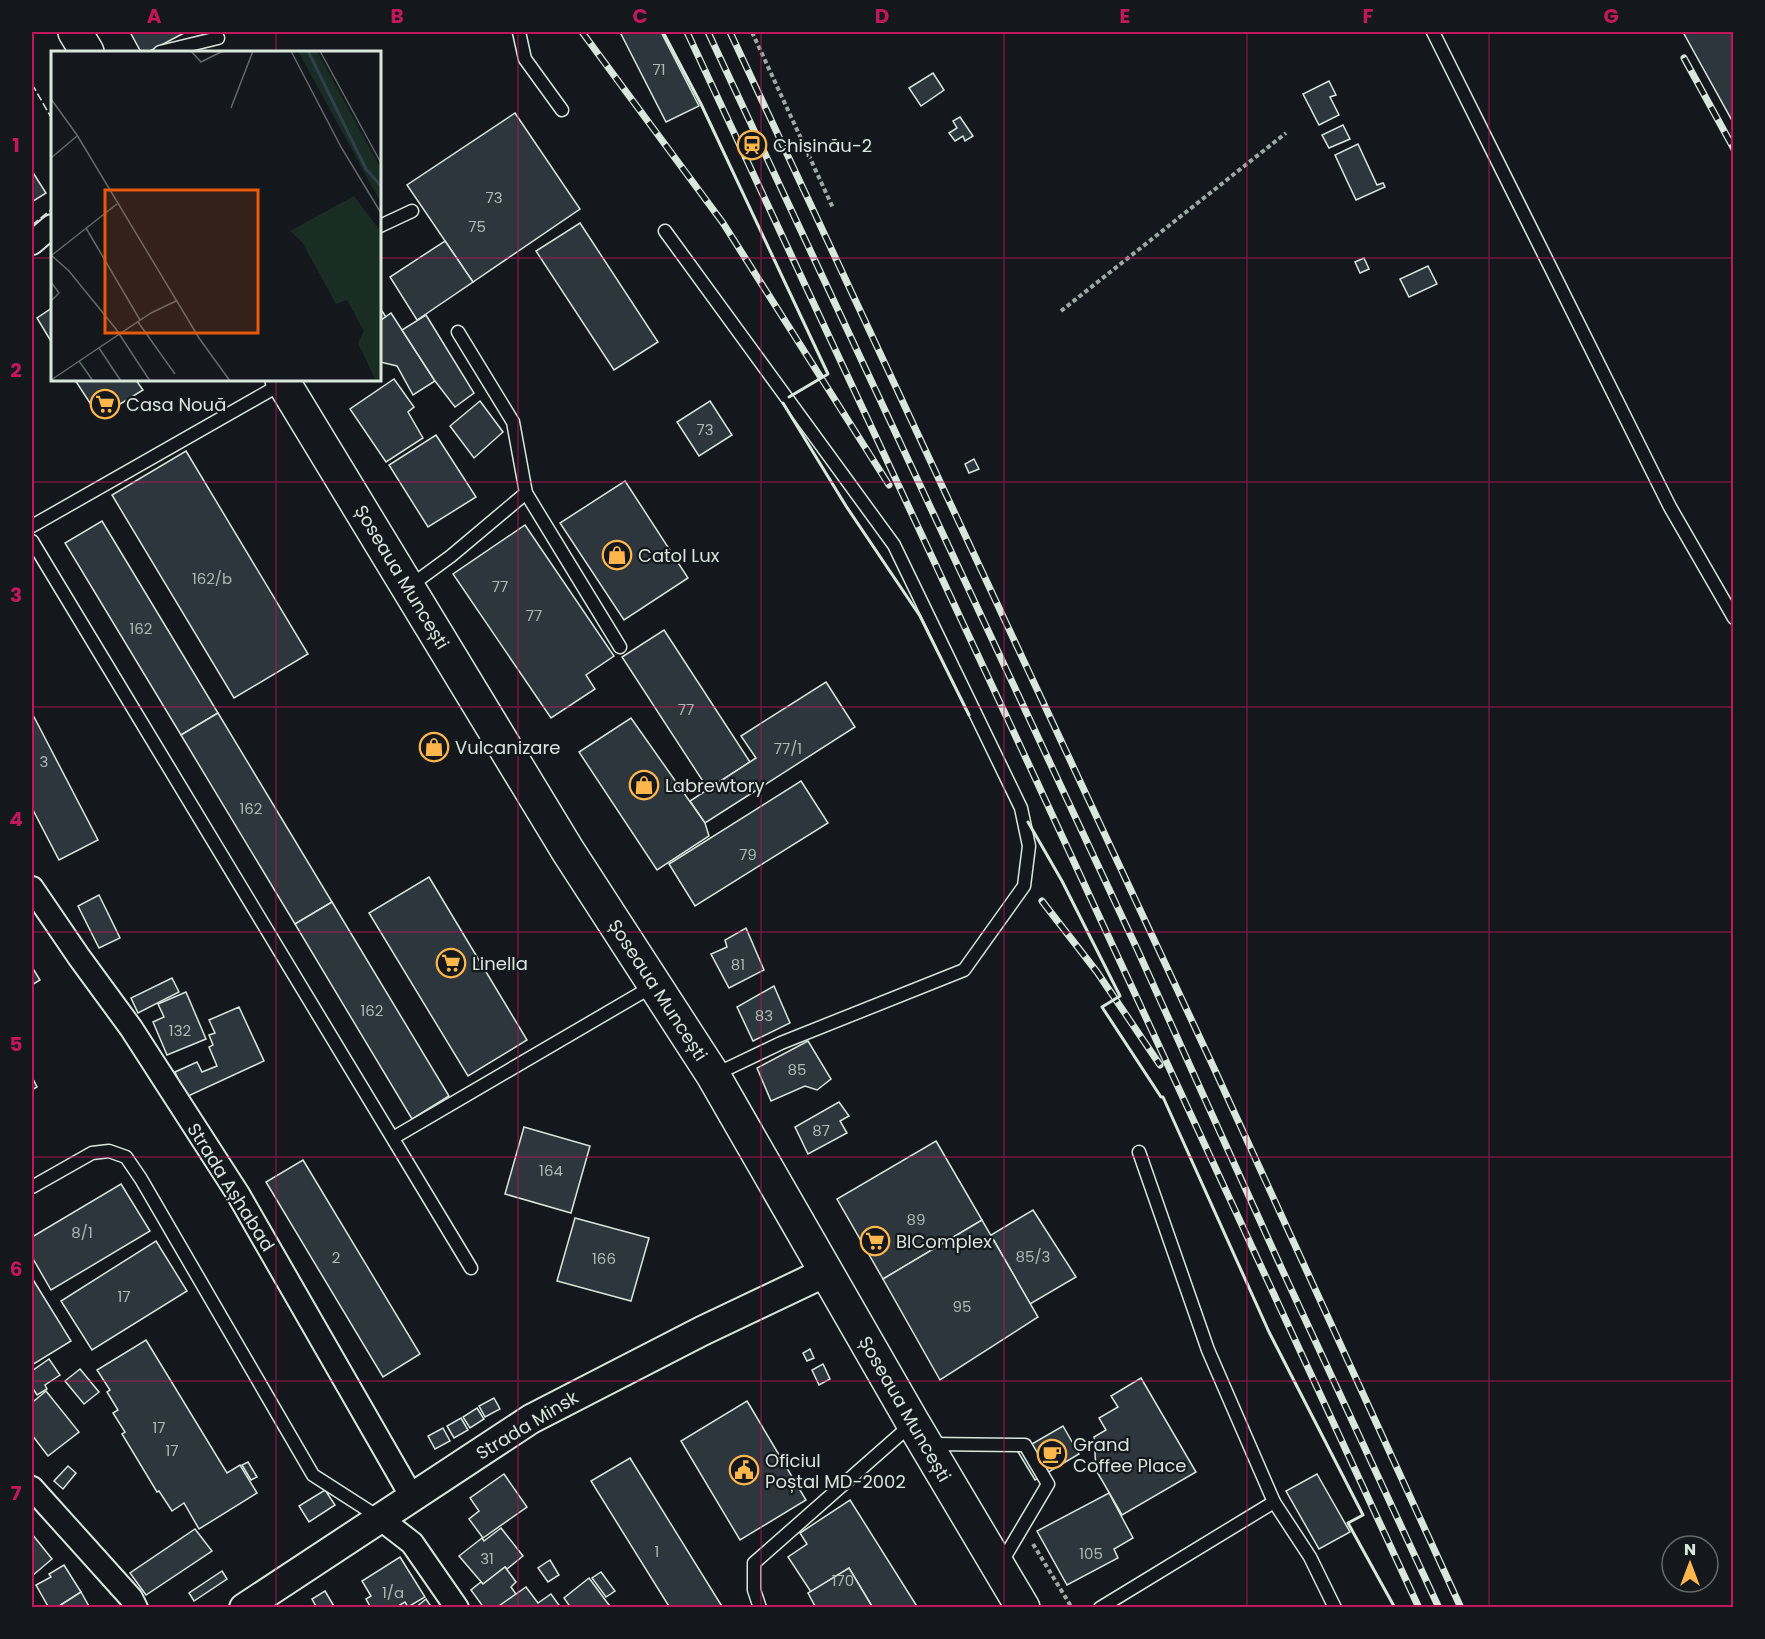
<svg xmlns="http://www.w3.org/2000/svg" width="1765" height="1639" viewBox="0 0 1765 1639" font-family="Poppins,sans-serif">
	<rect width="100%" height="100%" fill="#14181c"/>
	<g fill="#2c363c" stroke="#d8e6dc" stroke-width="1.5">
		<path d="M130 32H186L148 52H141Z"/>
		<path d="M620 32H661L699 106 666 122Z"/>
		<path d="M1683 32H1734V124Z"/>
		<path d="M933 73 944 90 921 106 909 88Z"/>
		<path d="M1329 81 1336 95 1330 97 1339 115 1319 125 1303 94Z"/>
		<path d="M515 113 580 209 473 282 407 185Z"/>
		<path d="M960 117 973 136 965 141 963 136 955 141 949 133 957 128 953 121Z"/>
		<path d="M1343 125 1350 139 1329 148 1322 135Z"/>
		<path d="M1358 144 1377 185 1383 183 1385 187 1356 200 1335 155Z"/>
		<path d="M32 171 46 193 32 202Z"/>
		<path d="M580 223 658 342 614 370 536 251Z"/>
		<path d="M445 241 473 282 417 320 390 277Z"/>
		<path d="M1364 258 1369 269 1360 273 1355 262Z"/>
		<path d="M1428 266 1437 284 1409 297 1400 279Z"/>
		<path d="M52 308V343L37 318Z"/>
		<path d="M380 308 386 317 380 321Z"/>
		<path d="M391 313 435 381 413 395 397 366 380 362V321Z"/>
		<path d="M426 315 474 393 455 407 435 381 402 330Z"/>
		<path d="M394 379 414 407 408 412 423 438 386 462 350 409Z"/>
		<path d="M75 380H136L143 390 99 417Z"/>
		<path d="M480 401 503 432 474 458 450 426Z"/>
		<path d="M710 401 732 435 699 456 677 422Z"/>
		<path d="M436 435 476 497 428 527 389 465Z"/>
		<path d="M186 451 308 654 234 698 112 495Z"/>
		<path d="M974 459 979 469 969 473 965 464Z"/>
		<path d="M625 481 688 578 624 620 560 523Z"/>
		<path d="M102 521 218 713 181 735 65 543Z"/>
		<path d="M525 525 614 656 586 675 595 689 551 718 453 574Z"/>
		<path d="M664 630 750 762 708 789 622 657Z"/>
		<path d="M826 682 855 727 705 823 690 801 756 758 741 736Z"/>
		<path d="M32 713 98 840 59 860 32 808Z"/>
		<path d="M218 713 332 902 295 924 181 735Z"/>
		<path d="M631 718 705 823 709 836 657 870 579 752Z"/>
		<path d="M801 781 828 823 695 906 669 864Z"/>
		<path d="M429 877 527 1040 468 1076 369 913Z"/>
		<path d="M99 895 120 938 99 948 78 906Z"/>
		<path d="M332 902 449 1096 412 1119 295 924Z"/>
		<path d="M746 928 764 970 729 988 711 954 727 947 725 940Z"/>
		<path d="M32 967 40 980 32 985Z"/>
		<path d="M172 978 179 992 138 1013 131 998Z"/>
		<path d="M774 986 790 1023 753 1041 737 1007Z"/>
		<path d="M186 992 206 1039 167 1055 153 1022 164 1017 158 1004Z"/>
		<path d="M239 1007 264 1061 186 1097 175 1072 197 1062 202 1072 217 1066 209 1047 213 1045 209 1035 215 1033 209 1020Z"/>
		<path d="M808 1041 831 1079 817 1090 805 1086 771 1101 757 1068Z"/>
		<path d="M32 1077 37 1087 32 1090Z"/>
		<path d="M839 1102 849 1116 840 1121 847 1133 808 1154 795 1127Z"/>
		<path d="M524 1127 590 1146 571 1213 505 1194Z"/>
		<path d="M936 1141 982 1220 883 1279 837 1199Z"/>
		<path d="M303 1160 420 1354 383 1377 266 1182Z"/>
		<path d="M121 1184 150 1231 51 1290 32 1257V1237Z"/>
		<path d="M1033 1210 1076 1277 1030 1304 991 1235Z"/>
		<path d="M575 1218 649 1238 631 1301 557 1281Z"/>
		<path d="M982 1220 1038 1317 940 1380 883 1279Z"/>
		<path d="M156 1241 187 1291 92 1350 61 1301Z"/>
		<path d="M32 1278 71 1341 32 1365Z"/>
		<path d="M146 1340 227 1473 240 1465 257 1493 199 1529 184 1503 172 1511 159 1491 157 1492 122 1434 125 1432 113 1413 118 1410 107 1392 110 1390 97 1370Z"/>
		<path d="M810 1349 814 1358 807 1361 803 1353Z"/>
		<path d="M49 1359 60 1375 45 1385 47 1389 37 1395 32 1387V1371Z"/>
		<path d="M823 1364 830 1379 819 1385 812 1370Z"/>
		<path d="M80 1369 99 1392 84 1404 65 1381Z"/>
		<path d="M1141 1378 1196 1472 1122 1515 1096 1470 1094 1437 1106 1430 1099 1418 1118 1407 1111 1396Z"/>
		<path d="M46 1391 79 1432 48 1456 32 1435V1398L34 1401Z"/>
		<path d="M494 1398 500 1409 485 1417 479 1406Z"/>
		<path d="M747 1401 806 1500 740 1540 681 1441Z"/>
		<path d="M477 1408 484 1419 470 1428 463 1417Z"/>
		<path d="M461 1418 468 1430 454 1438 447 1426Z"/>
		<path d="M1063 1426 1079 1454 1035 1480 1018 1452Z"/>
		<path d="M443 1428 450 1441 435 1449 428 1436Z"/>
		<path d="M630 1458 723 1608H670L591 1481Z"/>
		<path d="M248 1462 257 1477 251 1480 242 1465Z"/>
		<path d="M68 1466 76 1473 63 1489 54 1481Z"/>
		<path d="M504 1474 527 1507 483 1538 469 1519 479 1511 470 1498Z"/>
		<path d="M1317 1474 1350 1532 1319 1549 1286 1491Z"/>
		<path d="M325 1490 335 1505 309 1522 299 1506Z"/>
		<path d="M1109 1493 1133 1538 1114 1549 1118 1558 1067 1585 1037 1531Z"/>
		<path d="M850 1500 918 1608H873L849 1568 811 1592 788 1557 807 1544 800 1533Z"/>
		<path d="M501 1528 523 1556 507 1569 505 1567 483 1584 459 1556 482 1538 484 1541Z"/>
		<path d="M195 1529 212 1551 146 1595 130 1573Z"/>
		<path d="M32 1534 52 1559 32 1576Z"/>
		<path d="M400 1557 425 1597 408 1607 405 1602 395 1608H371L366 1599 371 1596 362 1581Z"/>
		<path d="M550 1560 559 1575 548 1582 538 1568Z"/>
		<path d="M64 1565 81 1592 56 1608H49L36 1585 51 1577 49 1574Z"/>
		<path d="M505 1567 516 1582 511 1587 516 1594 498 1608H484L471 1590 481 1582 483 1584Z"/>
		<path d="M849 1568 873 1608H816L808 1593Z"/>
		<path d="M222 1571 227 1579 194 1601 189 1593Z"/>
		<path d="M601 1572 615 1591 606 1597 592 1578Z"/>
		<path d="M589 1578 609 1605 606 1608H571L564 1598Z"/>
		<path d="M526 1587 538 1603 551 1594 561 1608H496Z"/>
		<path d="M325 1591 335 1608H317L312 1599Z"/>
		<path d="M81 1592 90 1608H56Z"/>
		<path d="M426 1599 432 1608H415Z"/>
	</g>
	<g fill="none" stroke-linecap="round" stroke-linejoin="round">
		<g stroke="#d8e6dc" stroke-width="15">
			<g id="service">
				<path d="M519 32 525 59 562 110"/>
				<path d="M1433 32 1670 507 1734 618"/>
				<path d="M160 52 218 38"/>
				<path d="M380 226 412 211"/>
				<path d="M665 231 894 545 1021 808 1029 846 1024 886 964 970 781 1043 714 1075"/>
				<path d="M458 332 513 422 526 493 620 647"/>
				<path d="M32 526 283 383"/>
				<path d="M32 541 471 1268"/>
				<path d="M410 586 451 556 526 493"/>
				<path d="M393 1138 653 986"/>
				<path d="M1139 1152 1208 1350 1274 1502 1310 1557 1335 1608"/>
				<path d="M32 1187 92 1153 109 1151 126 1157 141 1179 313 1475 380 1518"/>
				<path d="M930 1444 1025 1445 1048 1484 1000 1565"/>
				<path d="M760 1608 754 1590V1563L913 1423"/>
				<path d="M1100 1608 1274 1502"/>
			</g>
		</g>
		<g stroke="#d8e6dc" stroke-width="26">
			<g id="minor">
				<path d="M32 243 52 226"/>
				<path d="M32 888 79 957 131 1028 238 1194 412 1497"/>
				<path d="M32 1488 131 1598 136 1608"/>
				<path d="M381 1519 412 1543 457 1608"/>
			</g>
		</g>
		<g stroke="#d8e6dc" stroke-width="32">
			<path id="tertiary" d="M244 1608 531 1419 702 1331 826 1272"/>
		</g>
		<g stroke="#d8e6dc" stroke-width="36">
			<g id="primary">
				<path d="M75 32 87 52"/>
				<path d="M282 380 568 851 713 1075 913 1423 1023 1608"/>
			</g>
		</g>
		<g stroke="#9da8a2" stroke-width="4" stroke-dasharray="4.5 3" stroke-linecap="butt">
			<path d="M752 32 833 208"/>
			<path d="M1061 311 1286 133"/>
			<path d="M1033 1544 1072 1608"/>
		</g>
		<use href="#service" stroke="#14181c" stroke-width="12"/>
		<use href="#minor" stroke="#14181c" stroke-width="22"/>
		<use href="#tertiary" stroke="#14181c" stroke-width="28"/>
		<use href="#primary" stroke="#14181c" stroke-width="33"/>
		<g stroke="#d8e6dc" stroke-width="7">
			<g id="rail">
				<path d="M582 32 723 223 889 485"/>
				<path d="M687 32 1037 782 1419 1608"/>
				<path d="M708 32 1138 951 1280 1265 1439 1608"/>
				<path d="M730 32 1213 1066 1461 1608"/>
				<path d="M1684 58 1734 149"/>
				<path d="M1042 901 1097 972 1160 1065"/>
			</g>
		</g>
		<use href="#rail" stroke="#14181c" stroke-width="4.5" stroke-dasharray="14" stroke-linecap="butt"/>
		<g stroke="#d8e6dc" stroke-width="1.5" stroke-dasharray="8 3" stroke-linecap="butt">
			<path d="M32 84 52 119"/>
			<path d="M32 225 52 209"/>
		</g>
		<g stroke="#d8e6dc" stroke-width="3">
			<path d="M663 32 701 104 828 374 789 397"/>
			<path d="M783 403 846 506 920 616 969 715"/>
			<path d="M1028 822 1062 881 1120 996 1102 1007 1161 1097H1163L1269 1332 1363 1515 1348 1523 1395 1608"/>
		</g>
	</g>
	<path fill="none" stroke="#c2185b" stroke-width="1.5" stroke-opacity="0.55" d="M276 32V52M518 32V1608M761 32V1608M1004 32V1608M1247 32V1608M1489 32V1608M32 258H52M380 258H1734M276 380V1608M32 482H1734M32 707H1734M32 932H1734M32 1157H1734M32 1381H1734"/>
	<defs>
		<g id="station-ring" transform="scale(1.5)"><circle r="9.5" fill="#14181c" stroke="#ffb74d" stroke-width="1.5"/><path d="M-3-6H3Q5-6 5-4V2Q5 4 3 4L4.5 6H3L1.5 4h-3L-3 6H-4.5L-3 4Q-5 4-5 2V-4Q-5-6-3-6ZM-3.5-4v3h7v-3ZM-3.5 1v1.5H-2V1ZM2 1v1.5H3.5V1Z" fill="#ffb74d"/></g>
		<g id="supermarket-ring" transform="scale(1.5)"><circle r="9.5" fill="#14181c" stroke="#ffb74d" stroke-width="1.5"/><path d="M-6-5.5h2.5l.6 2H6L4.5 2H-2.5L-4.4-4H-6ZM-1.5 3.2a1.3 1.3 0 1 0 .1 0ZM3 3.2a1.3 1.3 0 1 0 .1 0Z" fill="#ffb74d"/></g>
		<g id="shop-ring" transform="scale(1.5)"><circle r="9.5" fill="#14181c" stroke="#ffb74d" stroke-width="1.5"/><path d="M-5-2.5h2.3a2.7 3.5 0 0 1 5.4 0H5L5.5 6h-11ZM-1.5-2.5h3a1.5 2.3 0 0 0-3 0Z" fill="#ffb74d"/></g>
		<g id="cafe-ring" transform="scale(1.5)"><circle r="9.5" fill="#14181c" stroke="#ffb74d" stroke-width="1.5"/><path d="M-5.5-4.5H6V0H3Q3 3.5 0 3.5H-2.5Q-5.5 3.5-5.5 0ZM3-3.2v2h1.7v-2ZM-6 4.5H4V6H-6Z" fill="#ffb74d"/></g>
		<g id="civic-ring" transform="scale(1.5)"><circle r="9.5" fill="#14181c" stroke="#ffb74d" stroke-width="1.5"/><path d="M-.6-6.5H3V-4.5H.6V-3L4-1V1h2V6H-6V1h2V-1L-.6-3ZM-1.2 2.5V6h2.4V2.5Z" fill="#ffb74d"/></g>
	</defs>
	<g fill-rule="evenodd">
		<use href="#station-ring" x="752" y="145"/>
		<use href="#supermarket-ring" x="105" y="404"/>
		<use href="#shop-ring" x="617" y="555"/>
		<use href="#shop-ring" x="434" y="747"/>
		<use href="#shop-ring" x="644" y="785"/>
		<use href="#supermarket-ring" x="451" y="963"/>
		<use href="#supermarket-ring" x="875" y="1241"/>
		<use href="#cafe-ring" x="1052" y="1454"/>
		<use href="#civic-ring" x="744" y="1470"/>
	</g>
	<g text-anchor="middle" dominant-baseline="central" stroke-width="4.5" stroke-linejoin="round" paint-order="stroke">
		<g font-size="15" fill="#adbab4">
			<text x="659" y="69">71</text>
			<text x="494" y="197">73</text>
			<text x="477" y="226">75</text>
			<text x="705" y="429">73</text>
			<text x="212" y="578">162/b</text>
			<text x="500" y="586">77</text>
			<text x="534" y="615">77</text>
			<text x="141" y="628">162</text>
			<text x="686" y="709">77</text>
			<text x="788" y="748">77/1</text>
			<text x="44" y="761">3</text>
			<text x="251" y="808">162</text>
			<text x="748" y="854">79</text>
			<text x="738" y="964">81</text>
			<text x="372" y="1010">162</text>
			<text x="764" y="1015">83</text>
			<text x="180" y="1030">132</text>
			<text x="797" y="1069">85</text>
			<text x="821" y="1130">87</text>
			<text x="551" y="1170">164</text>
			<text x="916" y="1219">89</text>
			<text x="82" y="1232">8/1</text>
			<text x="1033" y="1256">85/3</text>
			<text x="336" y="1257">2</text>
			<text x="604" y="1258">166</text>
			<text x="124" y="1296">17</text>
			<text x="962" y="1306">95</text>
			<text x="159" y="1427">17</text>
			<text x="172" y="1450">17</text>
			<text x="657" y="1551">1</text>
			<text x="1091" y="1553">105</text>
			<text x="487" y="1558">31</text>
			<text x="843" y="1580">170</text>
			<text x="393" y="1592">1/a</text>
		</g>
		<g font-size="18" fill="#d8e6dc" stroke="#14181c" text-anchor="start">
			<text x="773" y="145">Chișinău-2</text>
			<text x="126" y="404">Casa Nouă</text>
			<text x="638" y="555">Catol Lux</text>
			<text x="455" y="747">Vulcanizare</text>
			<text x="665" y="785">Labrewtory</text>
			<text x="472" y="963">Linella</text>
			<text x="896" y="1241">BIComplex</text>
			<text x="1073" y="1444">Grand<tspan x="1073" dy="21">Coffee Place</tspan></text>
			<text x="765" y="1460">Oficiul<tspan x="765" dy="21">Poștal MD-2002</tspan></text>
		</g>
		<g font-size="18" fill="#d8e6dc" stroke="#14181c">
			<text transform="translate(402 577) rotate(59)">Șoseaua Muncești</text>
			<text transform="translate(658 990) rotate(57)">Șoseaua Muncești</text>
			<text transform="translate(231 1187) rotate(58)">Strada Așhabad</text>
			<text transform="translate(905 1409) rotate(60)">Șoseaua Muncești</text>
			<text transform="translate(527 1425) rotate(-31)">Strada Minsk</text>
		</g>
	</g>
	<g transform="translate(51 51)">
		<rect width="330" height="330" fill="#14181c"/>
		<path d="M247 0H266L330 118V152ZM303 145 330 181V330H325L307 292 313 280 296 249 285 253 251 191 239 180Z" fill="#1a2d24"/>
		<path fill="none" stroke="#2f3f4d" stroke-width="3" d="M257 0 315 118 330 135"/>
		<path fill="none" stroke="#626a69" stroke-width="1.5" d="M140 0 150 11 172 0M240 0 290 96 330 162M269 0 330 112M0 48 26 84 148 287 179 330M180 57 202 0M0 107 26 85M35 177 89 269M0 204 18 220 65 278 99 330M1 204 66 153M0 231 8 242 0 250M87 271 124 323M48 297 70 330M28 310 42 330M0 329 100 262 125 250"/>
		<path fill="#e8590c" fill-opacity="0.15" stroke="#e8590c" stroke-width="3" d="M54 139H207V282H54Z"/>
		<rect width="330" height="330" fill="none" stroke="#d8e6dc" stroke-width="3"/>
	</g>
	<rect width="1765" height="1639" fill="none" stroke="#14181c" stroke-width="66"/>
	<g transform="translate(1690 1564)"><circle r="28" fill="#14181c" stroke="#626a69" stroke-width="1.5"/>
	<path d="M0-4.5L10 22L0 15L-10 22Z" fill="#ffb74d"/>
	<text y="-9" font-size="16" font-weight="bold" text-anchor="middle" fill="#d8e6dc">N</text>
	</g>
	<rect x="33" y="33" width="1699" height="1573" fill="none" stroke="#c2185b" stroke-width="2"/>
	<g font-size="20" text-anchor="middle" font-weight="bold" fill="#c2185b">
		<text x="154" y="23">A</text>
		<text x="397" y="23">B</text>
		<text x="640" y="23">C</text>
		<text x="882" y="23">D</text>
		<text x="1125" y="23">E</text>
		<text x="1368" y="23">F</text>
		<text x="1611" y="23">G</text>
		<text x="16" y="152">1</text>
		<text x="16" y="377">2</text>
		<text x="16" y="602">3</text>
		<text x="16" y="826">4</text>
		<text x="16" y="1051">5</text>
		<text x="16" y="1276">6</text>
		<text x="16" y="1500">7</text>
	</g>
</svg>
